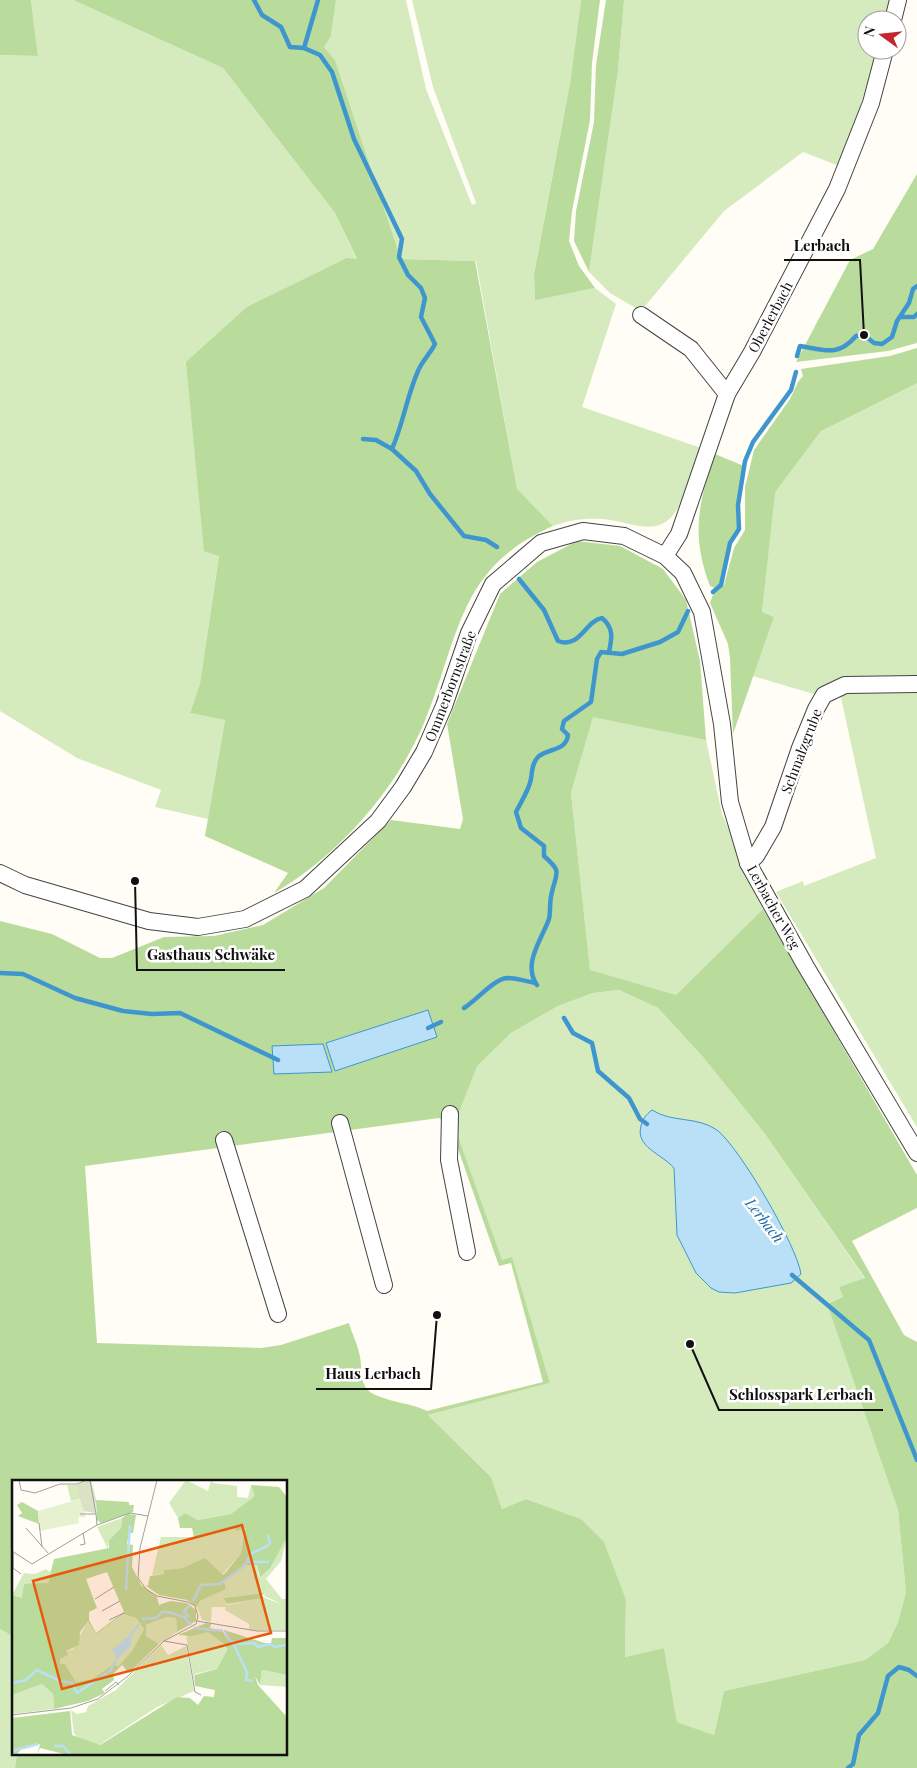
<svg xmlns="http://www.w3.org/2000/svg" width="917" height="1768" viewBox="0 0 917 1768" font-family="'Playfair Display',serif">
	<rect width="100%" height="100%" fill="#fffdf5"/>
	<g fill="#d5ebbd">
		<path d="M31 0H73L223 68 335 213 357 260 219 555 200 683 190 713 225 720 208 819 155 807 161 790 77 758 0 711V55L38 56Z"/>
		<path d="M336 0H406L426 89 472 205 476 203 433 87 412 0H581L570 83 534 273 535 299 595 288 616 304 582 407 704 449 686 506 680 504C663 538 640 525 610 520 593 517 570 519 553 526L517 490 476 261 401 259 335 60 324 47 331 36Z"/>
		<path d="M624 0H892L886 20H867V50H877L842 167 803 152 724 211 641 311 610 293 589 272 618 71Z"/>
		<path d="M914 383H917V678L817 695 753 676 774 617 762 612 774 492 821 431Z"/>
		<path d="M917 687V1127L776 892 803 881 804 886 876 858 840 693Z"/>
		<path d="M593 716 706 740 722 814 763 909 676 995 590 971 571 793Z"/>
		<path d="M619 990 658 1008 703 1057 765 1134 865 1279 839 1287 843 1297 827 1304 898 1510 906 1592 898 1622 888 1643 865 1660 724 1691 714 1735 677 1722 664 1648 625 1657 626 1600 581 1519 526 1499 502 1509 491 1477 428 1415 550 1383 512 1258 502 1261 454 1125 476 1066 511 1033 558 1006 593 993Z"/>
		<path d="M0 1629 14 1637V1754H17L15 1768H0Z"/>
	</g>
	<g fill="#b9dc9c" fill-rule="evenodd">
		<path d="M0 0H31L38 56 0 55Z"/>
		<path d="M73 0H336L331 36 324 47 335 60 401 259 475 261 517 489 553 526C457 568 460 637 424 723 396 790 337 857 274 893L288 873 205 836 225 720 190 713 200 683 219 556 204 551 186 362 247 307 347 258 357 259 335 213 223 68Z"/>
		<path d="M581 0H600L592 63 590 120 572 211 569 241 579 266 595 288 535 300 534 274 570 83Z"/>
		<path d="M606 0H624L618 71 589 272 574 241 576 211 594 122 596 65Z"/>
		<path d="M917 174V343L888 351 796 362 850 260 873 249Z"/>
		<path d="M917 348V383L821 431 775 492 762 612 774 617 733 734 730 658 728 644 710 603 713 595 724 585 734 548 745 530V487L754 450 790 399 798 382 803 376 801 369 890 356Z"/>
		<path d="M715 454 744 466 738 504 739 528 729 547 722 583 714 590 715 588 710 586C691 536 698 503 715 454Z"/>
		<path d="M577 541 620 546 663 569 686 600 700 661 706 740 593 717 571 793 590 970 676 995 763 909 917 1175V1208L852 1241 904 1335 917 1342V1768H15L17 1754H286V1482H14V1637L0 1629V921L52 934 100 958H112L164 937 214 936 263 925 324 888 391 820 460 829 463 819 447 724 500 594 537 562ZM619 990 658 1008 703 1057 765 1134 865 1278 839 1287 843 1297 827 1304 898 1510 906 1592 898 1622 888 1643 865 1660 724 1691 714 1735 677 1722 664 1648 625 1657 626 1600 604 1542 581 1519 526 1499 502 1509 491 1477 428 1415 550 1383 512 1257 502 1260 454 1125 477 1066 511 1033 558 1006 593 993ZM439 1118 450 1126 499 1266 511 1263 543 1382 427 1411C410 1403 395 1403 378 1396 358 1389 363 1373 360 1357 358 1345 352 1334 349 1323L281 1345 261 1348 97 1343 85 1166Z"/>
	</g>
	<g fill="#b9e0f7" stroke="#3f96cf">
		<path d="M428 1010 437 1037 335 1071 326 1043Z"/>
		<path d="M323 1044 332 1072 274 1074 272 1046Z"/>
		<path d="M652 1110C672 1123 697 1116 717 1130 740 1148 797 1246 801 1274L791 1283 735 1293 719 1292 711 1288 696 1273 677 1235 674 1168C662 1154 635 1147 641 1126 643 1118 646 1115 652 1110Z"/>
	</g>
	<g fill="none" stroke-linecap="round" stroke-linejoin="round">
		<g stroke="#3f96cf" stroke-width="4.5">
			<path d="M254 0 262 15 281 27 290 47 304 48 320 55 332 72 354 139 402 239 399 257 408 275 421 288 425 298 421 317 435 344C430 354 422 361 418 371 407 396 403 424 392 449L416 471 430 494 464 536 486 540 497 547"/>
			<path d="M304 48 318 0"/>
			<path d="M900 317H914L917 314"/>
			<path d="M797 356 800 346C825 350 838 357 856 336L864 335 874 343 882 344 892 337 897 321 909 303 913 289 917 286"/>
			<path d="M363 439 376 440 392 449"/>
			<path d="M519 579 544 610 558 641C580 649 585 621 602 618 614 628 612 638 609 652"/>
			<path d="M713 592 721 585 730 543 739 529 738 505 745 461 753 442 791 390 796 372"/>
			<path d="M0 973 23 974 75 998 123 1011 152 1014 180 1013 278 1060"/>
			<path d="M537 985C522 964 542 939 549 919 551 911 549 901 552 892 557 871 562 872 544 856V846L521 828 516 812C521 802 529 790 531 779 532 772 532 763 538 757 547 748 566 752 568 735L562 729 564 721 591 702 597 659 601 652 622 654 660 642 678 632 688 611"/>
			<path d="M464 1008C477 1000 494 979 507 978 516 978 526 981 535 983"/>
			<path d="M564 1018 573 1033 592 1043 598 1071 629 1098 640 1119 647 1124"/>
			<path d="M428 1028 441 1022"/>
			<path d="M792 1275 869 1340 917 1460"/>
			<path d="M848 1768 853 1764 859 1735 878 1713 888 1676 899 1667 909 1670 917 1676"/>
		</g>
		<g stroke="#444" stroke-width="18">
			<g id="minor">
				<path d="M893 20 898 0"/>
				<path d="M641 315 691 349 727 394"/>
				<path d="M665 556 679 534 727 394 752 352 837 189 871 103 885 50"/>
				<path d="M748 863 756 856 773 827 800 748 816 709 824 695 845 685 917 684"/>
				<path d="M0 873 25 885 149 921 198 927 245 919 305 889 378 821 403 787 424 752 444 706 469 633 493 584 541 543 583 531 624 536 665 556 683 573 702 612 722 724 730 802 748 863 805 965 917 1153"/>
				<path d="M450 1114 449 1160 467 1252"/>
				<path d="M340 1123 384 1285"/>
				<path d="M224 1140 278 1314"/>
			</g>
		</g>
		<use href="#minor" stroke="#fff" stroke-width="16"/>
	</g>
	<g text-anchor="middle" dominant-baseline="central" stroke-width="5" stroke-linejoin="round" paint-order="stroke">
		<g font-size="14" fill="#111" stroke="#fff">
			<text transform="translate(770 317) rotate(-62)">Oberlerbach</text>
			<text transform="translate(450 686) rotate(-69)">Ommerbornstraße</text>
			<text transform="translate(801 751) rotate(-69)">Schmalzgrube</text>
			<text transform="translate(774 907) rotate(61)">Lerbacher Weg</text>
		</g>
		<g font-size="15" font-style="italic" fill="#1768a6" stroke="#fff">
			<text transform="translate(765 1220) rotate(52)">Lerbach</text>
		</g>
	</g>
	<g transform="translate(12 1480)">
		<rect width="275" height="275" fill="#fffdf5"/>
		<path d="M174 0 196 11 199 0 201 3 225 6V17L236 18 239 5 244 16 219 34 186 40 173 33 166 38 157 23ZM55 5H64L68 19 59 21ZM110 38 109 48 97 60 96 69 85 47ZM223 46 233 48 229 73 210 95 171 88 152 90V94L140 95 149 57H182ZM275 57 269 81 254 99 270 119H275V150H237V144L213 130 214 127H200L199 142 190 140 185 127 188 121 214 109 212 100 235 85 245 84 247 97ZM253 113 252 116 270 124 251 118 215 125 211 118ZM34 89 37 92 39 90 36 103 10 118 0 115 12 93 23 94ZM111 134 124 138 132 149 120 171 106 188 102 184 80 199 64 202 53 184H47L48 179 54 171 61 169 76 140 84 153ZM154 137 164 138 165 152 147 164 134 156V145ZM196 152 205 156 215 170 205 189 183 194V206L174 155ZM149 165 156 175 174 166 182 211 145 227 87 265 67 259 62 253 59 230 65 234 74 232 76 226 104 210ZM250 190 275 195V207L248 205ZM30 204 41 214 42 229 0 234V215Z" fill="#d5ebbd" fill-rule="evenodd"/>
		<path d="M239 5 267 7 275 17V57L258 88 248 97 245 85H234L212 100 214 109 188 121 185 127 175 120 147 115 133 105 136 106 138 96 152 94V90L171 88 193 78 211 95 215 91 229 73 233 48 224 51 223 46 182 57 180 48H168L166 38 173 33 186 40 219 34 243 16ZM84 20 117 22V25H122L121 32 89 43 85 40ZM10 22 26 31 27 44 6 36 10 33 5 25ZM116 34 124 35 121 53H117L115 64 121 65 120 87 129 105 145 117 147 125 158 121 175 123 184 130V141L165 152 164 138 154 137 134 145V156L147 164 117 193 110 185 101 194 102 200 90 209 93 213 76 221 42 229 41 214 30 204 0 215V107V115L10 118 12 104 36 103 42 79 97 68V60L109 48 110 38ZM95 92 112 132 84 153 77 140V132L85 128 74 99ZM111 134 124 138 132 149 120 171 106 187 102 184 80 199 64 202 53 184H48V179L56 175 54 171 67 165 68 152 76 141 84 154ZM253 113 249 116 261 122 251 118 215 124 211 118ZM194 143 199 144 198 148 211 151 215 159 212 150 253 163H259L260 158H275V195L250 190 248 205 243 196 246 205 275 237V275H56L28 268 25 275 28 264 16 268 11 267 5 274 0 273V238L58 231 60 255 88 265 165 217 178 218 186 225 192 216 202 217 203 210 183 206V195L205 189 215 170 213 165 196 152 181 156 166 155Z" fill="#b9dc9c" fill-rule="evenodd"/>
		<path d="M79 0 84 19 83 33 71 31 64 5Z" fill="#d9e3c4"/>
		<path d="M68 19 74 37H66L67 43 28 51 26 31Z" fill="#e6f2cf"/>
		<path d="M115 157H119V165L105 180 100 170Z" fill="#b9e0f7"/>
		<path fill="none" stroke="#b9e0f7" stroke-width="2.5" d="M235 82H257M114 110 118 45M181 121 189 105 208 104 232 86 240 73 254 67 258 63 256 55M173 137 176 136 172 131 178 125M130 139 144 138 150 132H156L172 137 179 145M182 148 211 151M213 150 217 160 227 164 242 163 246 167 258 164 263 167 275 165M117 157 127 144M221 163 235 192 234 200 241 201M0 203 14 200 25 190 48 201 60 203 65 213 99 190 104 180M42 266H51L59 275M0 271 26 264"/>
		<path fill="none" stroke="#a09f9a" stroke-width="1" d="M7 0 9 10 23 13 48 4H65L75 0M78 0 84 34M68 34H84L85 45M27 43 30 67M14 48 36 73M68 65 73 64 71 53M0 71 20 84 85 45 118 33 136 36M1 73V88L9 94M83 119 102 107M90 131 108 121M97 140 112 133M185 141 245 151H275M152 161 175 165 183 212 189 215M93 211 104 202 107 205M0 235 59 228 86 219 116 196 152 161 184 144 186 136 183 126 176 122 145 116 134 109 126 98 128 68 145 0"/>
		<path fill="#e8590c" fill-opacity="0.15" stroke="#e8590c" stroke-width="2.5" d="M230 45 259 153 50 209 21 101Z"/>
		<rect width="275" height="275" fill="none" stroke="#111" stroke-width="2.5"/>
	</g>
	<path fill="none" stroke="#111" stroke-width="2" d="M864 335L860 260H784M135 881L137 970H285M437 1315L431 1389H316M690 1344L719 1410H883"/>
	<g fill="#111" stroke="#fff" stroke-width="2">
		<circle cx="864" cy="335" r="5"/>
		<circle cx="135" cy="881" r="5"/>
		<circle cx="437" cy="1315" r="5"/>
		<circle cx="690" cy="1344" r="5"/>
	</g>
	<g font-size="15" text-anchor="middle" font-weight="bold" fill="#111" stroke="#fff" stroke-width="5" stroke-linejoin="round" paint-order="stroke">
		<text x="822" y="251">Lerbach</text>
		<text x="211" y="960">Gasthaus Schwäke</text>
		<text x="373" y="1379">Haus Lerbach</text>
		<text x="801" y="1400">Schlosspark Lerbach</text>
	</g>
	<g transform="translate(882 35) rotate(285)"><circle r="24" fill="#ffffff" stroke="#a0a0a0"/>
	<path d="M0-4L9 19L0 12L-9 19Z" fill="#c4262e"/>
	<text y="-8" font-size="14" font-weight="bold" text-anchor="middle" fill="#111111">N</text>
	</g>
</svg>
